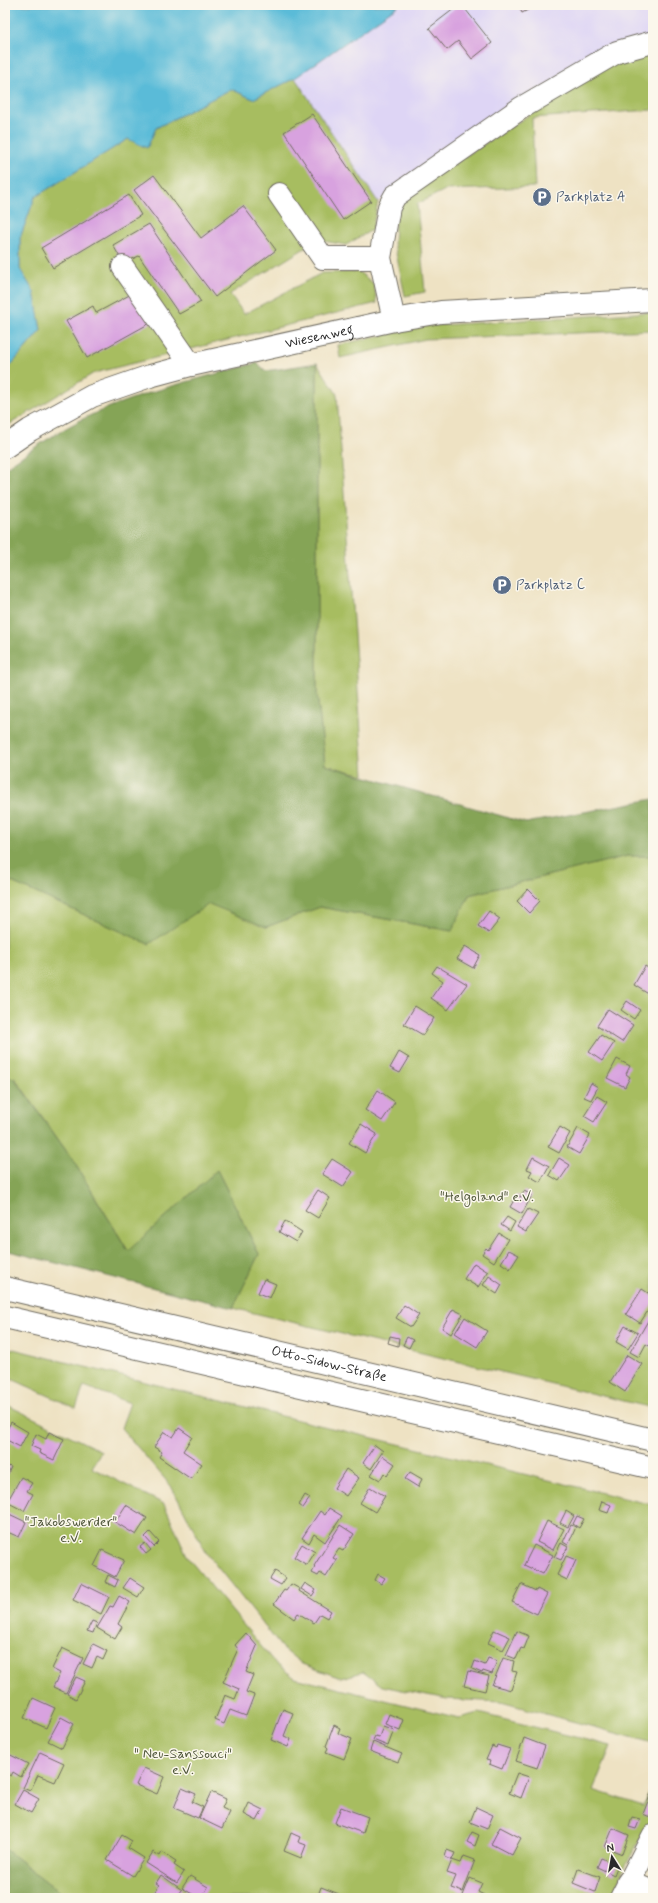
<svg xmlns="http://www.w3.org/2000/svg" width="658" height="1903" viewBox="0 0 658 1903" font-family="Mynerve,sans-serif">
	<rect width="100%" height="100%" fill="#fbf7ec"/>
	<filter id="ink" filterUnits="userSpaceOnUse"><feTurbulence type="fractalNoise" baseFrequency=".025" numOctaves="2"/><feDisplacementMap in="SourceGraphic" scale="8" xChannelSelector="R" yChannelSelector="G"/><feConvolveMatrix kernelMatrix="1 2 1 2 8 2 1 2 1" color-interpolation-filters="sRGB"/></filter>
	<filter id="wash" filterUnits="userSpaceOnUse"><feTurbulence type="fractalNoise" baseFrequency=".012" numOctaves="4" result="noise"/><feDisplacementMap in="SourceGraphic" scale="16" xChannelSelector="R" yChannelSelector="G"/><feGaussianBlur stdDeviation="0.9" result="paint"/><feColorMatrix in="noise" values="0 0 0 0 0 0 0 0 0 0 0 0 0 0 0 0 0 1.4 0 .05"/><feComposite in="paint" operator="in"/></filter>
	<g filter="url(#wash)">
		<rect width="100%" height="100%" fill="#eee2c3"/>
		<path fill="#ded5f5" d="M399 5H653V35L519 103 378 202 295 78Z"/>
		<g fill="#a7bd61" stroke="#697446">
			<path d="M653 47V110L532 118 535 187 445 190 417 204 425 292 405 296 394 243 396 201 619 57Z"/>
			<path d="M295 78 378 202 372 230 346 245 318 240 230 294 244 314 322 273 359 272 374 284 377 303 94 373 5 427V372L41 330 34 292 20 270V238L35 197 128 139 147 147 156 128 231 89 253 99Z"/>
			<path d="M653 312V330L426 339 340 358 338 345 425 326Z"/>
			<path d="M317 363 337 394 364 775 325 765 317 693Z"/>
			<path d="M627 856H653V1408L233 1308 259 1254 217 1170 129 1252 72 1159 15 1078H5V879L149 944 209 903 266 927 320 907 451 931 469 895Z"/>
			<path d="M5 1347 302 1421 653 1505V1743L501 1702 447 1699 382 1686 363 1672 341 1678 302 1664 282 1648 207 1554 171 1486 121 1428 130 1403 84 1386 76 1408 5 1376Z"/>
			<path d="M5 1404 101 1451 92 1468 164 1504 188 1558 275 1663 295 1678 459 1718 478 1713 611 1746 593 1790 643 1806 653 1783V1816L623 1870 611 1898H67L5 1849Z"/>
		</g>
		<g fill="#85a457" stroke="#586841">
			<path d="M257 363 266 371 317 363V693L325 765 526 823 653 799V856H627L469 895 452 931 320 907 266 927 209 904 149 944 5 879V468C32 449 61 429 91 415 144 391 202 378 257 363Z"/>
			<path d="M5 1078H14L72 1159 128 1251 217 1170 259 1254 233 1308 5 1250Z"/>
			<path d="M5 1849 67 1898H5Z"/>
		</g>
		<path fill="#5abbd8" stroke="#427382" d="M5 5H399L295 78 253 99 231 89 156 128 147 148 128 139 35 197 20 238V269L34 292 41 330 5 372Z"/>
		<g id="blocks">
			<g fill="#d8a2df">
				<path d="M459 5H462L492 43 472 59 458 41 447 50 429 28Z"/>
				<path d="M518 5H537L522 13Z"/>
				<path d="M312 114 371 201 343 220 284 132Z"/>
				<path d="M154 175 201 238 243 206 276 250 215 297 134 190Z"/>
				<path d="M129 195 141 215 53 268 41 248Z"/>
				<path d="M149 224 201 302 179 314 139 256 123 263 113 245Z"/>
				<path d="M135 292 152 322 87 358 66 321 93 306 96 313Z"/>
				<path d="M528 889 540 901 529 913 517 901Z"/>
				<path d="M489 911 500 919 489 933 478 926Z"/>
				<path d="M465 946 480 955 473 968 457 959Z"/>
				<path d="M437 966 467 984 448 1010 431 998 443 981 432 973Z"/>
				<path d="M645 966 653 971V990L650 995 634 985Z"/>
				<path d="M627 1001 640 1010 634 1019 621 1010Z"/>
				<path d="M415 1006 434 1018 423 1035 404 1024Z"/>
				<path d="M608 1009 633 1025 622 1042 597 1026Z"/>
				<path d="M601 1035 614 1043 602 1061 589 1052Z"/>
				<path d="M399 1052 409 1058 400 1073 390 1068Z"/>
				<path d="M617 1059 630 1066 626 1074 630 1077 625 1087 607 1078Z"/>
				<path d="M591 1083 598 1087 591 1100 584 1097Z"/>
				<path d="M378 1090 395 1102 382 1121 365 1110Z"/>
				<path d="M597 1096 607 1102 594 1122 584 1116Z"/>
				<path d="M361 1124 377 1134 365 1153 349 1143Z"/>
				<path d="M560 1127 570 1133 559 1153 548 1147Z"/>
				<path d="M578 1128 590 1135 579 1154 567 1147Z"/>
				<path d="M533 1157 549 1166 540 1182 529 1176 532 1171 527 1169Z"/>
				<path d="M559 1158 570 1165 559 1181 549 1175Z"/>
				<path d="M332 1159 353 1172 343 1187 322 1174Z"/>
				<path d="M318 1190 330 1198 318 1218 305 1210Z"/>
				<path d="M524 1191 532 1195 522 1214 510 1207 517 1195 521 1197Z"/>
				<path d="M528 1209 538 1214 526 1232 517 1227Z"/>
				<path d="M507 1217 515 1222 510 1231 501 1225Z"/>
				<path d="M285 1221 302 1232 296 1242 279 1232Z"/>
				<path d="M499 1233 508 1239 494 1262 482 1254 486 1248 488 1250Z"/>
				<path d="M509 1250 519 1255 510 1269 501 1263Z"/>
				<path d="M474 1263 488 1272 478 1287 464 1279Z"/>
				<path d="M489 1276 502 1285 497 1294 483 1285Z"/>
				<path d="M264 1279 276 1284 270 1298 258 1293Z"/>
				<path d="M642 1289 653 1296V1303L640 1323 626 1314Z"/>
				<path d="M404 1305 419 1315 411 1327 396 1318Z"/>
				<path d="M453 1309 463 1314 451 1334 442 1328Z"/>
				<path d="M653 1312V1348L646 1344 639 1357 630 1352Z"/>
				<path d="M465 1317 487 1331 477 1347 455 1333Z"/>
				<path d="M625 1326 638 1333 628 1349 616 1342Z"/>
				<path d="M390 1336 399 1338 398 1346 388 1343Z"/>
				<path d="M407 1337 413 1340 409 1348 403 1345Z"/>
				<path d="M627 1355 642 1364 625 1392 610 1382Z"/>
				<path d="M11 1422 28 1432 20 1447 5 1439V1433Z"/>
				<path d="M179 1428 192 1437 183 1451 202 1464 191 1479 159 1457 162 1452 154 1447 164 1432 173 1437Z"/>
				<path d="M49 1432 64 1439 54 1460 39 1453 40 1450 31 1446 36 1434 46 1439Z"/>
				<path d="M375 1445 383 1451 371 1469 363 1463Z"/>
				<path d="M383 1456 395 1464 387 1476 384 1473 380 1480 371 1475Z"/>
				<path d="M5 1465 11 1467 5 1480Z"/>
				<path d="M346 1469 359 1478 346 1496 334 1488Z"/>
				<path d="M410 1472 422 1479 418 1487 405 1479Z"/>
				<path d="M21 1477 32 1483 27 1491 33 1494 24 1511 7 1502Z"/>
				<path d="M370 1487 385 1496 375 1512 360 1503Z"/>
				<path d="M305 1495 310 1498 303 1508 299 1505Z"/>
				<path d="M602 1501 611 1505 608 1513 599 1510Z"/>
				<path d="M126 1505 147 1518 136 1535 115 1522Z"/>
				<path d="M329 1508 342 1516 325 1542 314 1534 309 1543 302 1538 320 1511 325 1515Z"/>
				<path d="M566 1511 574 1516 568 1527 560 1523Z"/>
				<path d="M5 1512 26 1522 19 1537 5 1531Z"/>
				<path d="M577 1516 584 1519 579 1528 573 1524Z"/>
				<path d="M547 1521 564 1529 553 1550 537 1542Z"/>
				<path d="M340 1525 354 1534 343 1551 339 1549 333 1558 337 1560 326 1577 320 1573 318 1576 312 1573 315 1567 314 1566Z"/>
				<path d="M571 1525 576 1527 568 1545 563 1542Z"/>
				<path d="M150 1532 159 1542 154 1547 145 1537Z"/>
				<path d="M145 1543 151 1550 146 1554 140 1547Z"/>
				<path d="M561 1543 568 1547 561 1560 554 1557Z"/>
				<path d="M302 1544 315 1552 307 1565 294 1557Z"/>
				<path d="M534 1545 553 1555 543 1574 524 1565Z"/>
				<path d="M102 1550 124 1560 115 1577 94 1566Z"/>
				<path d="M566 1556 576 1560 567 1580 557 1575Z"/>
				<path d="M275 1571 286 1578 281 1585 270 1579Z"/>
				<path d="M378 1574 385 1578 381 1584 375 1580Z"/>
				<path d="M108 1575 118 1580 115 1587 105 1582Z"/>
				<path d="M130 1578 144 1587 138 1597 123 1588Z"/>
				<path d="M81 1583 109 1597 101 1614 73 1600Z"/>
				<path d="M305 1583 316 1590 312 1596 301 1589Z"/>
				<path d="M291 1584 300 1589 299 1591 331 1611 327 1618 320 1614 314 1623 298 1613 294 1619 274 1604 284 1590 286 1591Z"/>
				<path d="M521 1584 536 1591 537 1589 547 1594 537 1614 512 1602Z"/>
				<path d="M119 1596 130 1602 118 1624 122 1627 115 1639 97 1628 110 1606 113 1607Z"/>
				<path d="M92 1621 97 1623 93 1633 87 1631Z"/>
				<path d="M494 1630 510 1637 503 1650 488 1643Z"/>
				<path d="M517 1631 529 1636 524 1649 521 1648 516 1659 506 1655Z"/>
				<path d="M246 1633 257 1646 246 1672 253 1675 246 1692 254 1695 246 1716 230 1710 224 1724 215 1720 225 1695 235 1699 239 1689 223 1682 238 1649 235 1645Z"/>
				<path d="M93 1644 107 1651 103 1660 97 1657 92 1668 83 1664Z"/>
				<path d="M62 1648 83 1658 66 1693 53 1687 60 1673 52 1669Z"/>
				<path d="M488 1658 497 1661 492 1674 483 1671 482 1673 472 1669 475 1661 485 1665Z"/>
				<path d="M503 1658 514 1661 512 1671 517 1672 511 1690 492 1685Z"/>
				<path d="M468 1671 489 1676 485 1691 464 1686Z"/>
				<path d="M76 1677 85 1681 76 1699 67 1694Z"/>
				<path d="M33 1698 55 1708 46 1728 24 1718Z"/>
				<path d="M283 1709 293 1713 284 1736 291 1739 288 1747 271 1740Z"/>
				<path d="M389 1714 404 1720 400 1730 385 1724Z"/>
				<path d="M61 1717 74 1724 62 1748 48 1741Z"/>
				<path d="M334 1725 340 1728 338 1733 352 1739 344 1759 326 1752 328 1748 326 1746Z"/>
				<path d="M383 1726 394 1730 388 1746 373 1740 375 1736 379 1737Z"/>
				<path d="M524 1738 545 1746 537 1768 516 1761Z"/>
				<path d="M373 1742 402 1754 398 1762 370 1751Z"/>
				<path d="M497 1745 510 1749 502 1769 489 1764 490 1761 486 1760 492 1746 496 1748Z"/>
				<path d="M5 1752 28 1764 21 1777 13 1772 11 1776 5 1773Z"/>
				<path d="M40 1752 64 1763 55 1782 38 1775 30 1791 23 1788Z"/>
				<path d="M144 1768 164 1777 157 1794 136 1785Z"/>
				<path d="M517 1773 529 1777 521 1798 509 1793Z"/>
				<path d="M182 1788 196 1794 192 1802 203 1807 198 1818 174 1808Z"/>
				<path d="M23 1790 39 1799 31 1813 15 1804Z"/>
				<path d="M211 1792 226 1799 222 1808 230 1812 222 1829 199 1818Z"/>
				<path d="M651 1793 653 1794V1812L650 1817 643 1814Z"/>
				<path d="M249 1803 263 1810 257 1821 244 1814Z"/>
				<path d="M341 1807 368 1817 363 1833 335 1823Z"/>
				<path d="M476 1807 493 1815 487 1829 470 1822Z"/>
				<path d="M632 1817 640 1819 636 1829 629 1827Z"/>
				<path d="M500 1827 521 1838 512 1855 491 1844Z"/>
				<path d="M613 1828 629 1835 622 1854 605 1847Z"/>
				<path d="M472 1832 479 1835 475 1846 467 1842Z"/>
				<path d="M291 1833 300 1837 298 1842 306 1845 301 1858 284 1851Z"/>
				<path d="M122 1835 132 1841 128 1848 144 1858 133 1876 107 1860Z"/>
				<path d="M447 1850 455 1853 452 1860 445 1857Z"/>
				<path d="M153 1852 160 1856 162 1852 176 1861 174 1865 184 1872 177 1883 146 1863Z"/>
				<path d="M464 1856 475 1860 463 1892 451 1888 456 1876 447 1873 452 1860 461 1863Z"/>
				<path d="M601 1858 618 1865 614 1875 597 1867Z"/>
				<path d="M578 1869 600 1877 595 1892 573 1883Z"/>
				<path d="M161 1875 182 1890 177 1897 175 1896 173 1898H162L154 1893 159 1885 156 1883Z"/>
				<path d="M190 1876 208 1887 202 1898H199L182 1888Z"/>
				<path d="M470 1878 482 1883 478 1892 484 1895 482 1898H462Z"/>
				<path d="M321 1887 339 1894 337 1898H317Z"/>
			</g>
		</g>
	</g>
	<g filter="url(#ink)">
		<use href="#blocks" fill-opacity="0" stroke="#6f6b60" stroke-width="1"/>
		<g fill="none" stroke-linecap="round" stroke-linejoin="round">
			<g stroke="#6f6b60" stroke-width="24">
				<g id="minor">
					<path d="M279 194 323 258H380"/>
					<path d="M123 267 191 365"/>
					<path d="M394 320 380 258 389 207 395 196 521 108 617 52 653 42"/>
					<path id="s1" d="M5 447 30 430 92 396 150 376 191 365 394 320 441 312 653 300"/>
					<path d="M628 1882 653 1892"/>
					<path d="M621 1898 653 1836"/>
				</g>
			</g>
			<g stroke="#6f6b60" stroke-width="24">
				<g id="major">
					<path id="s2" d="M5 1288 653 1440"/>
					<path d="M5 1317 653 1468"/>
				</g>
			</g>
			<use href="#minor" stroke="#fff" stroke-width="22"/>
			<use href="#major" stroke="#fff" stroke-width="22"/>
		</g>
	</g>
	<defs>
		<g id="parking-disc" transform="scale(1)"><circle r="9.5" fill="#5c6f8a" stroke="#fbf7ec"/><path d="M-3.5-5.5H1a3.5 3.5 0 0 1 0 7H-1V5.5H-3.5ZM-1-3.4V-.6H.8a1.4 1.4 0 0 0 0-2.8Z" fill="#fff"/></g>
	</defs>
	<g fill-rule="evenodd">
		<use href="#parking-disc" x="542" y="197"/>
		<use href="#parking-disc" x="502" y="585"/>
	</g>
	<g text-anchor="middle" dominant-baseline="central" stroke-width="3" stroke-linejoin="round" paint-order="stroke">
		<g font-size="14" fill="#4e5e75" stroke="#fbf7ec" text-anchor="start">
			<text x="556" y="197">Parkplatz A</text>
			<text x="516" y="585">Parkplatz C</text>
		</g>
		<g font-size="14" fill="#2b2b2b" stroke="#fbf7ec">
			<text stroke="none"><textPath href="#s1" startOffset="336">Wiesenweg</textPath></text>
			<text stroke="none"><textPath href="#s2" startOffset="333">Otto-Sidow-Straße</textPath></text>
		</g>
		<g font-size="14" fill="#50573b" stroke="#fbf7ec">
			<text x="487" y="1197">"Helgoland" e.V.</text>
			<text x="71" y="1522">"Jakobswerder"<tspan x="71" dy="16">e.V.</tspan></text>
			<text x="183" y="1754">" Neu-Sanssouci"<tspan x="183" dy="16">e.V.</tspan></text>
		</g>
	</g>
	<rect width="658" height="1903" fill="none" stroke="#fbf7ec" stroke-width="20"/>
	<g transform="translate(612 1857) rotate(349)" stroke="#fbf7ec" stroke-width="3" paint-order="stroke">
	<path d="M0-3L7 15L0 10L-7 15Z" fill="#2b2b2b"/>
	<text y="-6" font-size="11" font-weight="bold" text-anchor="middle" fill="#2b2b2b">N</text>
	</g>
</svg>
